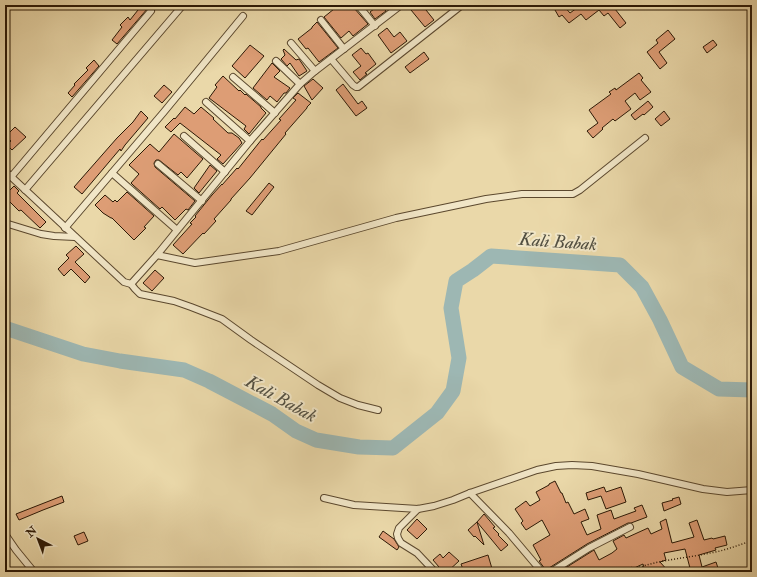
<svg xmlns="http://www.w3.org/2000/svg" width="757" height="577" viewBox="0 0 757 577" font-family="'IM FELL Double Pica',serif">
	<rect width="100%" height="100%" fill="#ead8a9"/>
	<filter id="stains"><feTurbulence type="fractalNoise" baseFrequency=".005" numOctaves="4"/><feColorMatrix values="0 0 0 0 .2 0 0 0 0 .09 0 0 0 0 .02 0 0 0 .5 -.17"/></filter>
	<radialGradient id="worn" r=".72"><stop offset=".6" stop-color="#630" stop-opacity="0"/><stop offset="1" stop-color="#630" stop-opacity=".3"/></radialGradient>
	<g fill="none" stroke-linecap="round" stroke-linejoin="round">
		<path stroke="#9db7b3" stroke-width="15" d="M5 328 83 354 120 361 184 370 209 381 272 414 296 431 316 440 359 447 393 448 437 413 453 391 459 358 451 308 456 281 473 270 491 256 620 265 642 287 660 320 682 367 719 389 752 390"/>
	</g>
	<g fill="#dd9d75" stroke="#2b1805">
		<path d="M142 5H145L148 8 117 44 112 40 122 27 120 25 128 17 130 20Z"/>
		<path d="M339 5H354V8L368 24 353 36 349 31 341 38 324 17Z"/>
		<path d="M379 5H382L386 11 375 19 370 12Z"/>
		<path d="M418 5H432L426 10 434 20 425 27 411 10Z"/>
		<path d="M561 5H563L570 13 581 5H620L615 9 626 23 620 28 608 13 604 16 599 10 586 20 581 14 569 23 562 15 559 17 555 10Z"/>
		<path d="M317 22 338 48 319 62 308 48 306 49 298 39 312 28V27Z"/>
		<path d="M387 28 394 37 400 32 407 41 391 53 378 35Z"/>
		<path d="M668 30 675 39 659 52 667 63 660 69 647 52 658 43 656 40Z"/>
		<path d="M713 40 717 45 707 53 703 47Z"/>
		<path d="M250 45 264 56 245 78 232 66Z"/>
		<path d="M361 48 366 54 368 53 376 64 365 73 367 74 360 80 353 72 361 66 352 55Z"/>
		<path d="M284 49 296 60 299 59 307 71 299 76 290 63 287 66 281 59 285 55 283 50Z"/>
		<path d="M424 52 429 59 410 73 405 67Z"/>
		<path d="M94 60 99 66 72 97 68 93 75 85 74 84 88 70 86 68Z"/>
		<path d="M272 63 280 71 274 77 290 88 286 93H284L277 102 270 96 267 100 253 88Z"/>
		<path d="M639 73 643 78 641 80 651 92 640 100 635 93 625 101 631 109 615 121 613 119 602 128 603 129 593 138 587 131 598 123 589 110 611 94 609 92 615 88 616 90Z"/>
		<path d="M223 76 239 91 240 90 245 95 246 94 261 107V108L266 113 249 134 244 129 246 126 209 98 217 87 215 85Z"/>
		<path d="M313 79 323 88 312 100 304 86Z"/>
		<path d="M343 84 358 104 362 101 367 108 356 116 336 90Z"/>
		<path d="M164 85 172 92 162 103 154 96Z"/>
		<path d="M298 93 311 103 307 107V108L285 133 286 134 250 178 231 199V200L214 219 216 221 204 234 203 233 183 254 173 245 192 224 190 223 196 217 195 216 212 195 222 184V185L237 168 238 169 262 139 263 140 281 120 279 119 296 100 293 98Z"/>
		<path d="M648 101 653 107 644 115 643 114 635 120 631 115Z"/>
		<path d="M185 107 194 114 201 107 214 118 213 119 228 133H232L239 138 242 143 223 164 217 159 221 155 180 123 171 132 165 127 174 118 175 119Z"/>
		<path d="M141 111 148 118 125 145 121 151 120 149 82 194 74 187 117 138 133 122Z"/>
		<path d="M664 111 670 119 661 126 655 119Z"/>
		<path d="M15 127 26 137 12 150 7 145 11 141 6 136Z"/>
		<path d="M174 134 203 159 187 178 181 172 178 175 159 160H156L154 163 155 167 195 201 188 210 186 209 175 220 162 207 160 209 133 185 131 183 139 174 129 165 150 144 159 152Z"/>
		<path d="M210 165 217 171 199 193 194 188Z"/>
		<path d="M269 183 274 187 252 215 246 211Z"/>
		<path d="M14 186 19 191 17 193 46 222 40 228 21 210 19 211 5 197V187L9 191Z"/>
		<path d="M127 192 154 216 144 227 146 228 134 240 112 218H111L103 213 95 205 105 195 113 202 115 200 117 202Z"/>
		<path d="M76 246 84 254 75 262 90 277 85 283 71 269 64 276 58 269 69 258 66 255Z"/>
		<path d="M155 270 164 278 152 291 143 283Z"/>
		<path d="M555 481 561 493H562L566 503 568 502 574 514 585 509 589 519 581 522 587 535 601 529 597 515 611 510 614 519 636 511 634 508 642 505 647 517 631 523H628L587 544 549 568 546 572 545 569 539 561 541 560 533 545 550 535 542 520 526 530 521 523 523 521 515 509 526 501 530 506 540 500 536 492 549 485V484Z"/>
		<path d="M604 487 606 492 621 487 626 502 606 509 601 496 588 500 586 493Z"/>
		<path d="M62 496 64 502 43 510 19 520 16 514Z"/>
		<path d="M679 497 681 504 664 511 662 503 673 500 672 499Z"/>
		<path d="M484 514 495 527 493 528 499 534 498 535 508 545 501 551 477 522Z"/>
		<path d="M417 519 427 529 417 539 407 530Z"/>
		<path d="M666 519 672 543 694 537 689 523 697 520 704 540 712 538 713 539 725 536 727 545 715 548 716 550 699 555 702 567 716 562 718 568 709 572H691L685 549 664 553 666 560 660 562 669 572H645L643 564 632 569V567L624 572H559L594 550 599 560 612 553 617 549 613 541 624 535 626 538 648 528 651 534 662 529 660 522Z"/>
		<path d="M477 522 484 545 475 536 474 537 468 530Z"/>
		<path d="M383 531 394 539 399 547 397 550 379 537Z"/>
		<path d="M84 532 88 541 78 545 74 536Z"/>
		<path d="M449 552 459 561 447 572H439L437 568 439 567 433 560 440 554 443 558Z"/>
		<path d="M488 555 493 572H464L461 564Z"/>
	</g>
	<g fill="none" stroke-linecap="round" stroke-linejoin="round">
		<g stroke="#5b482e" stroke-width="8">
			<g id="street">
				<path d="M358 5 375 26"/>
				<path d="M321 20 344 49"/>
				<path d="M291 43 315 71"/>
				<path d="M331 59 353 85 356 87H358L462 5"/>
				<path d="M276 61 300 84"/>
				<path d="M233 77 275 113"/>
				<path d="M206 102 250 141"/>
				<path d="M184 136 225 172"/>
				<path d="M158 164 202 201"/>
				<path d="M5 171 124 282 131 284 135 289 140 294 174 301 191 307 222 319 251 340 318 385 340 398 358 405 378 410"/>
				<path d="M112 173 177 230"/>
				<path d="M11 177 151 11"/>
				<path d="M25 190 183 5"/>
				<path d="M5 223 41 234 54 236 75 237"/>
				<path d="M65 228 163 113 243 16"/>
				<path d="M157 255 195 263 279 251 396 218 486 199 522 194H573L580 190 645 138"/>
				<path d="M131 284 157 255 250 141 300 84 315 71 401 5"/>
				<path d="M470 493 509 533 542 572"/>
				<path d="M324 498 354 505 418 509 434 506 453 500 470 493 537 470 556 466 572 465 592 466 638 474 703 489 727 492 752 490"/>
				<path d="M418 509 399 528 397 534 398 538 401 543 417 553 435 572"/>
				<path d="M5 534 16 550 34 572"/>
				<path d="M551 572 589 548 630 527"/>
			</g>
		</g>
		<path stroke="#2b1805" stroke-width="1.5" stroke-dasharray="1 2" stroke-linecap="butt" d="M628 572C652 560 683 559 710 553 724 551 738 545 752 541"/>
		<use href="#street" stroke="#f1e6c7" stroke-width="6"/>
	</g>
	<g text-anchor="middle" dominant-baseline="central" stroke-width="4" stroke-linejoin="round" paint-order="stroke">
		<g font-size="18" font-style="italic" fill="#535042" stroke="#f1e6c7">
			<text transform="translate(558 242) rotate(4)">Kali Babak</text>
			<text transform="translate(281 399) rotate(29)">Kali Babak</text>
		</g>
	</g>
	<rect width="757" height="577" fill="none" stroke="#ead8a9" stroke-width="20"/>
	<rect x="6" y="6" width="745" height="565" fill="none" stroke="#2b1805" stroke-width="2"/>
	<rect x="10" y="10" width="737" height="557" fill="none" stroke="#2b1805"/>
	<g transform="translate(38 539) rotate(318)" stroke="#f1e6c7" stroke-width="3" paint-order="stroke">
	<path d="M0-3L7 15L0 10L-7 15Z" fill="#2b1805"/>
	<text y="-6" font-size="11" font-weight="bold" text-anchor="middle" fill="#2b1805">N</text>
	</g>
	<rect width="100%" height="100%" filter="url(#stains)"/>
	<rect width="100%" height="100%" fill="url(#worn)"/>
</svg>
